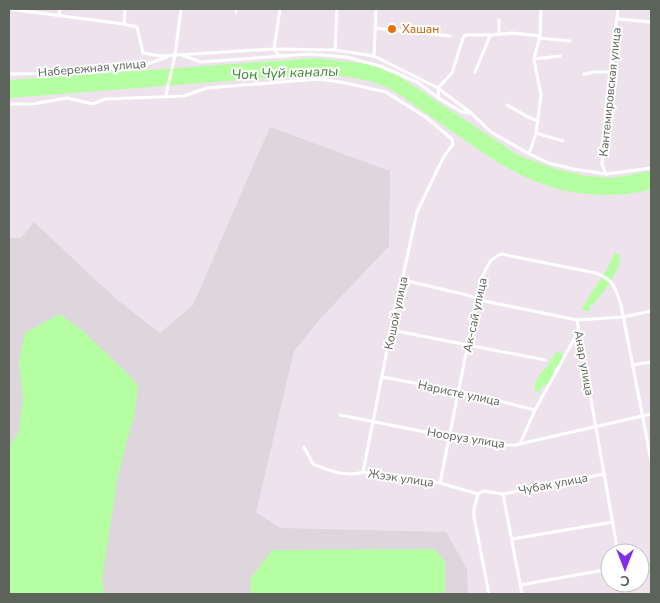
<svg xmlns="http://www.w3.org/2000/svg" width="660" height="603" viewBox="0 0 660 603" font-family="'Nunito Sans',sans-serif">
	<rect width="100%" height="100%" fill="#eee3ed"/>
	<path fill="#ddd6dc" d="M270 127 390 171 389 246 321 318 294 351 256 512 280 528 446 532 467 569 468 594H9V238H21L34 222 116 299 160 333 193 305Z"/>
	<g fill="#b5ffa2">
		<path d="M315 58 368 64 397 75 518 155 553 168 585 176 613 178 651 171V189C636 194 619 195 602 195 531 194 486 154 430 116 417 108 405 97 392 90 370 78 343 76 318 74L9 98V80Z"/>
		<path d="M615 253 619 254C623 270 602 293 593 305H590V311H584L582 308 607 269Z"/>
		<path d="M60 314 84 332 132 378 138 387 134 415 118 475 102 579 104 594H9V446L19 432 23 397 19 361 25 333Z"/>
		<path d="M558 351 562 354 563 359 557 369 555 367 553 369 555 373 548 384 543 386 538 392H536L534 388 539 375 550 363 551 358Z"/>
		<path d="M434 549 445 562V594H250L251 578 272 550Z"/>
	</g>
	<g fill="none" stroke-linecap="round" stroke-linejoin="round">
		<g stroke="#fff" stroke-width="3">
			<path d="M9 9 124 24 137 27 143 53 161 56 274 49 335 50 374 56 438 88 471 113 491 132 529 154 549 163 573 169 606 174 651 168"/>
			<path d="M280 9 274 49 280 57"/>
			<path d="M236 12V9"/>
			<path d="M59 16 60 9"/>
			<path d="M618 19 651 22"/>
			<path d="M499 20V34"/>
			<path d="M124 24 125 9"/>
			<path d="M375 28 450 36"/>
			<path d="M539 38 570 41"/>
			<path d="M335 50 337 9"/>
			<path d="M182 55 201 62 310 54 346 57 380 66 417 82 440 99 462 112 470 113"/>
			<path d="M374 56 376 9"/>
			<path d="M534 59 560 56"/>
			<path d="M475 72 490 36"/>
			<path d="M9 74 59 73 142 66 167 57"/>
			<path d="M584 74 595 72H611"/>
			<path d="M166 95 175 55 181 9"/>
			<path d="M439 98 438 88 452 73 463 38 465 35H490L512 33 540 36"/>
			<path d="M9 104H33L67 98 93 104 105 99 184 96 207 88 319 79 341 82 386 92 427 118 452 139 453 144 443 158 417 212 391 330 363 472"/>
			<path d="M507 105 528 117 538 121"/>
			<path d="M536 133 563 141"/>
			<path d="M529 154 536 133 541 95 534 59 540 36 541 9"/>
			<path d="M606 174 602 165 606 105 618 9"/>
			<path d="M403 280 467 295 484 301 577 320 623 317 651 311"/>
			<path d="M577 320 618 553"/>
			<path d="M391 330 545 360"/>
			<path d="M632 365 651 362"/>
			<path d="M382 377 459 391 535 410"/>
			<path d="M340 415 451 437 500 445H515L651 414"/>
			<path d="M520 444 535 410 578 332"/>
			<path d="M304 447 313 464C328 470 347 478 363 472L440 483 478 494 483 491 503 494 604 474"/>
			<path d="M440 483 481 279 491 260 501 254 596 273C615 281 615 287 621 305L651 460"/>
			<path d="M478 494 474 509V517L489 594"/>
			<path d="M503 494 522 594"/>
			<path d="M512 539 613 522"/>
			<path d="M624 583 626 594"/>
			<path d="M520 585 610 569"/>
		</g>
	</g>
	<circle fill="#e8710a" stroke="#fff" stroke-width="2" cx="392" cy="29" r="5"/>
	<g text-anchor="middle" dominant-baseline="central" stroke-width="4" stroke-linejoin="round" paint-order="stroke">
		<g font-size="12" fill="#c56008" stroke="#fff" text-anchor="start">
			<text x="402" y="29">Хашан</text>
		</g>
		<g font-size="12" fill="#5c645b" stroke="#fff">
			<text transform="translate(92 68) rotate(-5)">Набережная улица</text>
			<text transform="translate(610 92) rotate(-84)">Кантемировская улица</text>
			<text transform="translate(396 313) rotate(-78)">Кошой улица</text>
			<text transform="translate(475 315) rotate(-78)">Ак-сай улица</text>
			<text transform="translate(584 363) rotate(80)">Анар улица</text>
			<text transform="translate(459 393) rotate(12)">Наристе улица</text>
			<text transform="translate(466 438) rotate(9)">Нооруз улица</text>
			<text transform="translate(401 478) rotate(8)">Жээк улица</text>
			<text transform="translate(553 484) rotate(-11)">Чубак улица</text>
		</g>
		<g font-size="14" font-style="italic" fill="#3d8532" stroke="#fff">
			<text transform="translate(285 73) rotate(-2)">Чоң Чүй каналы</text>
		</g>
	</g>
	<rect width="660" height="603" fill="none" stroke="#5c645b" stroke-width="20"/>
	<g transform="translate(625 568) rotate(180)"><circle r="24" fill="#ffffff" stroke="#bec1bd"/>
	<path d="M0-4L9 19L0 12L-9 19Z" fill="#802ee9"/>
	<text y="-8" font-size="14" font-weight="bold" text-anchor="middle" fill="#5c645b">С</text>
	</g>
</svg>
